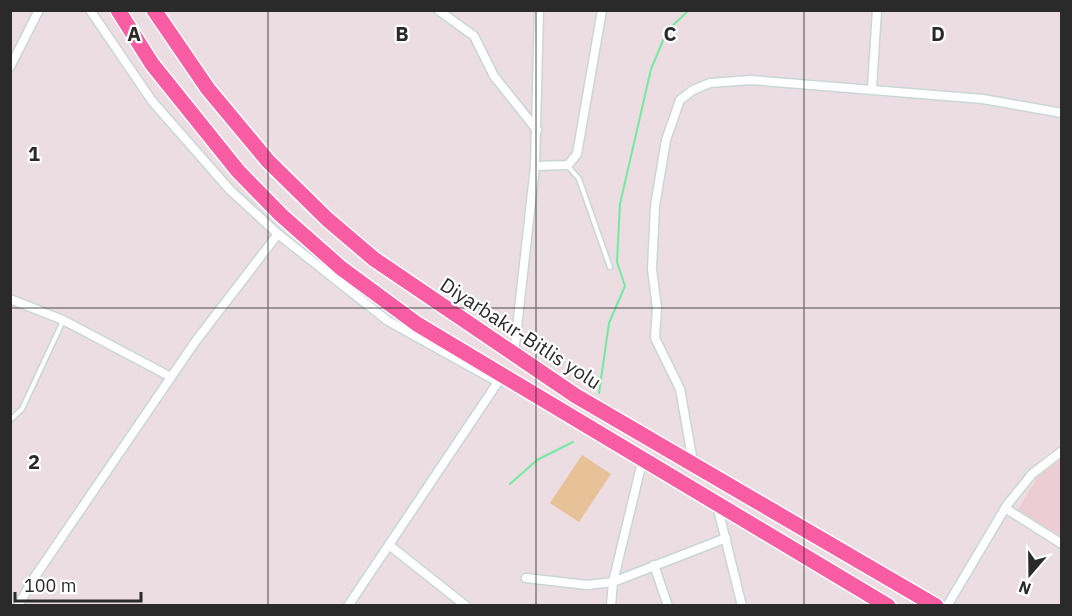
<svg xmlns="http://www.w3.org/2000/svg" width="1072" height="616" viewBox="0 0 1072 616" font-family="'IBM Plex Sans',sans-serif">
	<rect width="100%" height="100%" fill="#ecdde2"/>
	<path fill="#edcdd4" d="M1061 459V536L1017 511 1038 476Z"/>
	<path fill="#e7c298" d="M582 455 611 474 579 522 550 503Z"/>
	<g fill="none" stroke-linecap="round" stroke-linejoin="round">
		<g stroke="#74eaa1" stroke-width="2">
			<path d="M599 393 609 323 625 286 617 262 620 204 651 69 667 31 689 10"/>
			<path d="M510 484 537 460 573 442"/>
		</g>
		<g stroke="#c8d7d6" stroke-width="7">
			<g id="lane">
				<path d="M568 166 579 179 610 267"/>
				<path d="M10 420 22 409 63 321"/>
			</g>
		</g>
		<g stroke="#c8d7d6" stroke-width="11">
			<g id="street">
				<path d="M90 10 152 101 230 190 278 234 388 321 498 382"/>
				<path d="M438 10 474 36 494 76 537 130"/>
				<path d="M10 67 39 10"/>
				<path d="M872 88 877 10"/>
				<path d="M535 166 568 165 577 154 602 10"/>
				<path d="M10 299 63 320 171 377"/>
				<path d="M514 354 535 166 539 10"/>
				<path d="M693 462 680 389 655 338 657 308 652 269 655 206 666 140 680 100 693 90 710 83 751 80 983 99 1062 113"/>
				<path d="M717 505 742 606"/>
				<path d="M1005 508 1062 544"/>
				<path d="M389 545 466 606"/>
				<path d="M654 565 668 606"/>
				<path d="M526 578 587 585 613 582 726 538"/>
				<path d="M18 606 34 578 195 342 278 234"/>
				<path d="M348 606 500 379"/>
				<path d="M611 606 613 582 643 458"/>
				<path d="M947 606 1007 505 1032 474 1062 451"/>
			</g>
		</g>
		<g stroke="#fff" stroke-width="18">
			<g id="highway">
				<path d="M118 10 152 64 238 171 281 215 341 268 417 324 888 606"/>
				<path d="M154 10 208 89 268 161 327 219 374 259 576 396 936 606"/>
			</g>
		</g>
		<use href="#lane" stroke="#fff" stroke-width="4"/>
		<use href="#street" stroke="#fff" stroke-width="8"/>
		<use href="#highway" stroke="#f85ca2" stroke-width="15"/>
	</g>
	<path fill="none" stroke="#2a2a2a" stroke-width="1.5" stroke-opacity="0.55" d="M268 10V606M536 10V606M804 10V606M10 308H1062"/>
	<g text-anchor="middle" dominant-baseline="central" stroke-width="4.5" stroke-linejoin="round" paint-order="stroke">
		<g font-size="20" fill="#2a2a2a" stroke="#fff">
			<text transform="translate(521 333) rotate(33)">Diyarbakır-Bitlis yolu</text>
		</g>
	</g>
	<g font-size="20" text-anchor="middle" font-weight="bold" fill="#2a2a2a" stroke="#fff" stroke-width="4.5" stroke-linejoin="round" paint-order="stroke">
		<text x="134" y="41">A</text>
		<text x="402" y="41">B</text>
		<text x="670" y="41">C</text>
		<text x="938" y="41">D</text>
		<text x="34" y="161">1</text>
		<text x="34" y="469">2</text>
	</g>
	<rect width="1072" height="616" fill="none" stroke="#2a2a2a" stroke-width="24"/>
	<g transform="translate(1030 574) rotate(200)" stroke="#ffffff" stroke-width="4.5" paint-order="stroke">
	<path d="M0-4.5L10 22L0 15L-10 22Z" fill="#2a2a2a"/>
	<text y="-9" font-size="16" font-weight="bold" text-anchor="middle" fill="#2a2a2a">N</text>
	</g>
	<path d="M15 592v9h126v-9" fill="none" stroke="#2a2a2a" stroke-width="3"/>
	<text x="24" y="592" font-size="18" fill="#2a2a2a" stroke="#ffffff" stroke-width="4.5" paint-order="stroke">100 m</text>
</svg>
